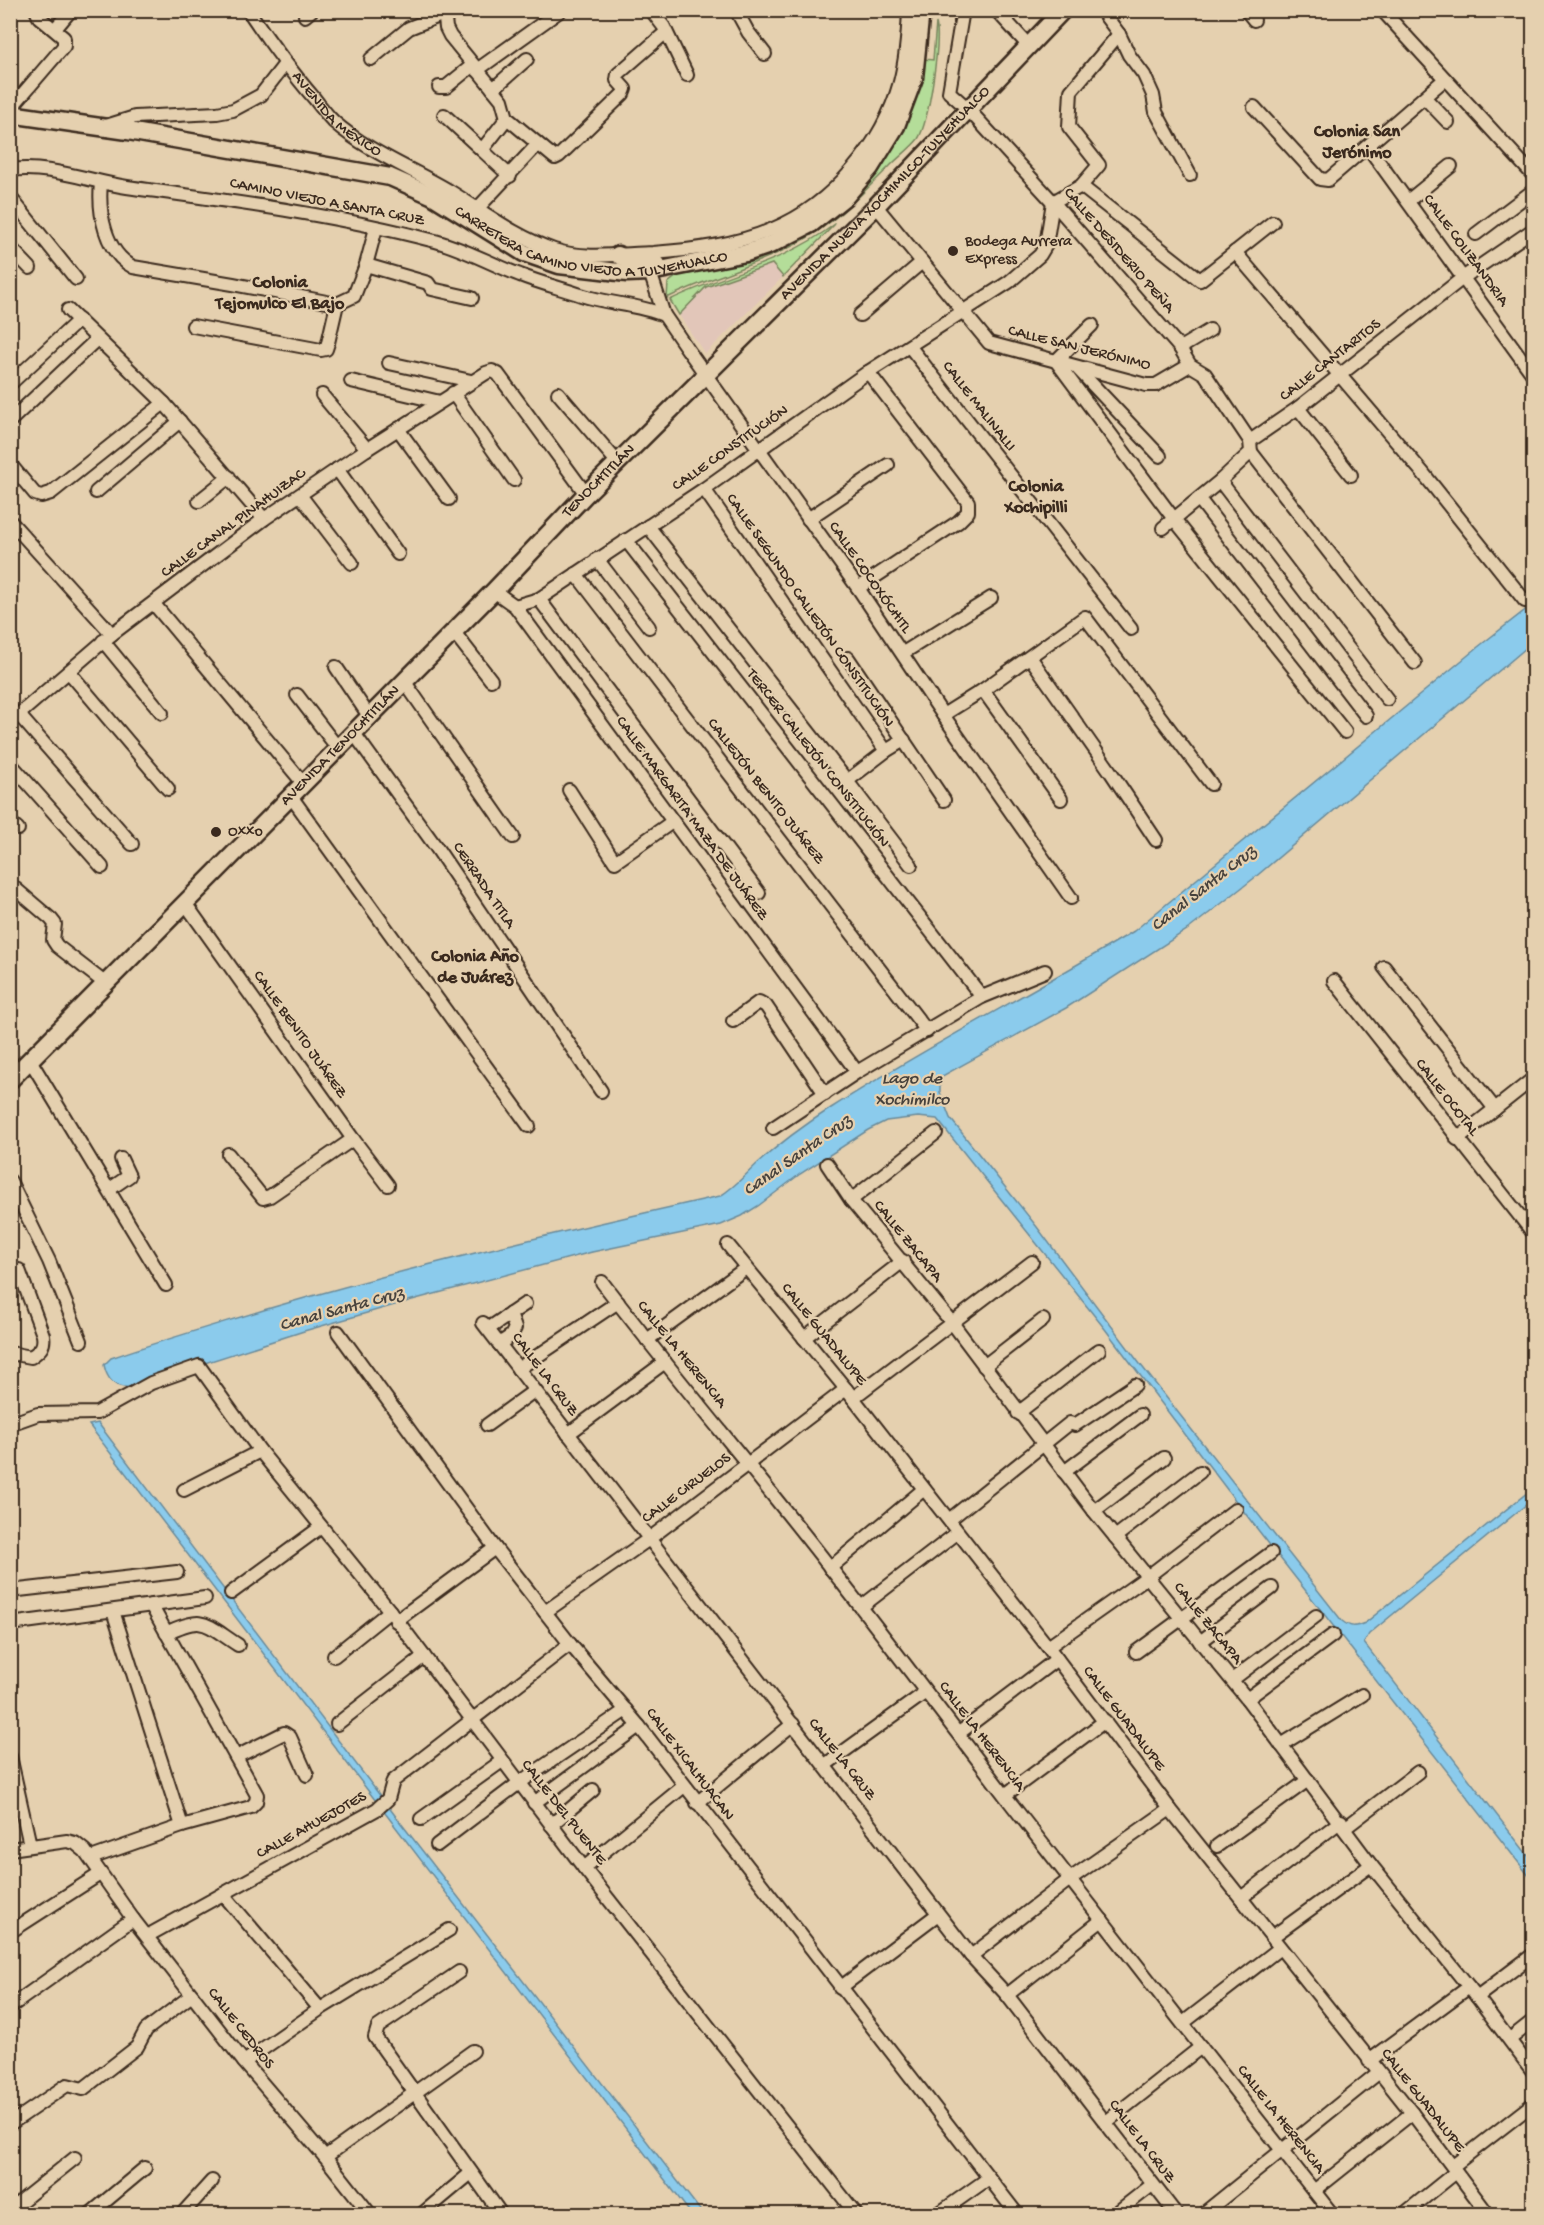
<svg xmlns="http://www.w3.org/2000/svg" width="1544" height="2225" viewBox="0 0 1544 2225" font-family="'Gochi Hand',sans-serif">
	<rect width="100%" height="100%" fill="#e5d0af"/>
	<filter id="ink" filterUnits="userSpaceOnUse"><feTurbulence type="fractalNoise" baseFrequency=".0167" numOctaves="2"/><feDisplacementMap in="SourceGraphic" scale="12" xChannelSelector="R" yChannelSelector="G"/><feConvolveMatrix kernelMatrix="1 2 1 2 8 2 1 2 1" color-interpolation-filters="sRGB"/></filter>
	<g filter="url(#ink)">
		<path fill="#e2c6b9" d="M772 264 783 277 705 354 679 315 706 287Z"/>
		<g fill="#b4dd99" stroke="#78845c" stroke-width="1.5">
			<path d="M936 23C941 41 929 122 918 139 911 148 900 156 892 164 863 193 834 224 798 243 756 266 709 277 667 298L668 283 677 276C723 267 766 259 808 234L922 74 924 59 933 60Z"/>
			<path d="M835 224 783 277 772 264 706 287 679 315 670 300C728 272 781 265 835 224Z"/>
		</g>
		<g fill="#8bcbec" stroke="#6b8b9a" stroke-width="1.5">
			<path d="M1533 604V642L1253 879 1190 928 1066 1008 944 1075 940 1081V1092L950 1118 1037 1227 1140 1364 1342 1621C1351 1628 1355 1627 1365 1623L1533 1488V1499L1369 1634 1364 1643 1533 1862V1881L1251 1521 1105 1329 937 1119 918 1117 886 1121 868 1130 800 1174 758 1206 742 1216 721 1225 592 1252 412 1300 304 1331 130 1387C115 1389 107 1379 104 1365L111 1358C162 1340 215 1325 267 1309 416 1265 568 1230 720 1196 735 1187 745 1175 758 1163 780 1143 806 1124 831 1108 929 1045 1034 992 1134 931L1478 647Z"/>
			<path d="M98 1423 397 1818 703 2214H691L89 1425Z"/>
		</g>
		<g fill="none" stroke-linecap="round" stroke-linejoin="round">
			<g stroke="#3b2a1e" stroke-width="16">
				<g id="street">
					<path id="s1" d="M248 10C269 41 290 70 314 98 320 106 327 115 334 122 368 152 413 169 451 192 485 213 516 237 554 250 585 260 620 254 653 253 693 250 735 245 773 229 832 205 883 144 900 82 906 59 908 35 909 10"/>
					<path d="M444 10 446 28 450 36 502 100 507 118 555 158 559 156 623 94 625 89 617 80 618 74 665 33"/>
					<path d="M651 10 664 27 687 75"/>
					<path d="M736 10 748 32 765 54"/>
					<path d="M963 10 949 92 967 108 1053 202 1180 348 1190 365 1205 374 1250 441"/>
					<path d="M996 10 1028 45"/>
					<path d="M1101 10 1119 34 1129 55 1144 75 1153 95 1156 112 1190 175"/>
					<path d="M1246 10 1254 20"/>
					<path d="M1382 10 1534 176"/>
					<path d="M1533 10 1534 12"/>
					<path d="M305 16 312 10"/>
					<path d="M55 29 71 10"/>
					<path d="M371 59 409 28 444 14"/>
					<path d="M477 70 561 10"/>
					<path d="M439 87H446L473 65"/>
					<path d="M493 89 527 59"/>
					<path d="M1425 98 1448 122"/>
					<path d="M1254 107 1320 179 1328 180 1445 79"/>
					<path d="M13 114 16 102 64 46V38L39 17 36 10"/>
					<path d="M444 115 482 150"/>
					<path d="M507 118 482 150 510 176"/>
					<path d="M103 127 135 117 217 113 233 110 261 95 285 64"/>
					<path d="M1368 147 1534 376"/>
					<path d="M10 170C51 165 87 181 127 187 228 201 332 214 431 240 462 247 490 264 520 275 540 283 560 288 581 295 608 304 637 304 664 315"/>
					<path d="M101 183C98 213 105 252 133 267L233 284 337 304 354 296 366 265 376 228"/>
					<path d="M1081 186 1200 280 1273 222"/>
					<path d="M10 197 76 279"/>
					<path d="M1408 201 1451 166"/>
					<path d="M876 206 989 343 1146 385H1156L1190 365"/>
					<path d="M477 209 537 145"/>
					<path d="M1476 234 1534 190"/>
					<path d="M10 247 30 268"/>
					<path d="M1235 252 1423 473 1525 601"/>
					<path d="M366 265 428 283 432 289 472 298"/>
					<path d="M650 272 664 315 688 350 858 588 943 715 1071 898"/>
					<path d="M68 310 164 403 264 519"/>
					<path d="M860 315 922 262"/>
					<path d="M1092 325 1056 361 1174 519 1345 732"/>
					<path d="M193 326 321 350 326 349 328 343 337 304"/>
					<path d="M910 347 1131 629"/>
					<path d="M1180 348 1210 330"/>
					<path d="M389 363 471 381"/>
					<path d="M1076 367 1160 456"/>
					<path d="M351 381 440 402"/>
					<path d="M10 384 79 320"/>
					<path d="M453 393 514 480"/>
					<path d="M558 393 618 463"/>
					<path d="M322 395 367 449"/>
					<path d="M1298 408 1351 475"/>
					<path d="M10 421 97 339"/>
					<path d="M398 429 449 499"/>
					<path d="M1251 452 1415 663"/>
					<path d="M10 464 35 494 41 496 51 493 164 403"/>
					<path d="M337 469 398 554"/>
					<path d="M1220 481 1387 699"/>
					<path d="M704 489 886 751"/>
					<path d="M96 492 180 421"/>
					<path d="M300 495 352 563"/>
					<path d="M1199 499 1366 716"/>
					<path d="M199 501 229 477"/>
					<path d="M808 519 888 465"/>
					<path d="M10 521 112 634"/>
					<path d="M648 526 847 781"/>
					<path d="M1163 528 1220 481 1251 452 1250 441 1298 408 1464 277 1534 229"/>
					<path d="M626 540 982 997"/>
					<path d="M597 559 649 627"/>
					<path d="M576 574 927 1031"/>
					<path d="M858 588 958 522 968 512V502L868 372"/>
					<path d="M494 591 515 606 857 1072"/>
					<path d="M539 599 759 893"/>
					<path d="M154 604 303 783"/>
					<path d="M515 606 539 599 704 489 868 372 1009 282 1040 255 1046 245 1053 202 1081 186 1099 165 1069 127 1071 91 1119 34"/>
					<path d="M453 631 491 680"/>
					<path d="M103 641 162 713"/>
					<path d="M903 653 991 598"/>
					<path d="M1030 657 1110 771 1156 840"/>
					<path d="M848 658 944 800"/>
					<path d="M336 667 369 716"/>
					<path d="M69 672 168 789"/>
					<path d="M404 681 513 837"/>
					<path d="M983 690 1061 799"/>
					<path d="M297 695 337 747"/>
					<path d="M19 715 132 844"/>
					<path d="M943 715 983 690 1085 617 1211 784"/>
					<path d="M10 722 112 634 264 519 367 449 486 373 492 371 498 374 586 494"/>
					<path d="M353 732 436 847 601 1091"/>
					<path d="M904 740 886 751 847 781 911 865"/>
					<path d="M10 763 102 867"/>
					<path d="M569 790 615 862 672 822"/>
					<path d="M290 795 529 1126"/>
					<path d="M10 822 18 829"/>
					<path d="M10 884 51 919 55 924 53 940 57 946 106 984"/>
					<path d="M185 903 353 1139 388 1185"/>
					<path d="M1384 967 1495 1109"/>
					<path d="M1334 981 1534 1234"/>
					<path d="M733 1021 759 1002 766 1006 825 1094"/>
					<path d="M30 1060 166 1285"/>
					<path d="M773 1128 857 1072 982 997 1045 971"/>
					<path d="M1457 1139 1534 1078"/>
					<path d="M228 1154 263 1198 270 1196 353 1139"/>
					<path d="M827 1164 851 1200 953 1324 1094 1511 1247 1699 1371 1865 1477 1997 1534 2073"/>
					<path d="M10 1181 49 1261 81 1341"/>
					<path d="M110 1189 129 1176 121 1159"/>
					<path d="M851 1200 936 1133"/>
					<path d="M728 1245 846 1389 1048 1647 1170 1809 1412 2113 1488 2214"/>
					<path d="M602 1282C676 1379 757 1473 832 1570 891 1645 948 1721 1006 1797 1114 1937 1223 2075 1332 2214"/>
					<path d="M483 1323 971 1956 1007 1995 1176 2214"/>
					<path d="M488 1329 525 1304"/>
					<path d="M338 1332 495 1548 570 1644 639 1726 1017 2214"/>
					<path d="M804 1338 903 1261"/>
					<path d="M647 1340 746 1268"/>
					<path d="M499 1344 511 1336 515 1328 510 1314"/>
					<path d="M10 1353 31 1357C40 1350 45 1347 43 1335L19 1270"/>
					<path d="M984 1366 1043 1320"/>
					<path d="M518 1369 618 1302"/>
					<path d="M853 1398 1032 1262"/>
					<path d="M1018 1413 1099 1350"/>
					<path d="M10 1424 38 1414 97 1413 151 1383 199 1366 260 1451 390 1611 584 1868 856 2214"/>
					<path d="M487 1425 534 1391"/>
					<path d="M568 1434 665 1362"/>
					<path d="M1064 1472 1140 1415"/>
					<path d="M184 1490 260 1451"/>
					<path d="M1094 1511 1164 1458"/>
					<path d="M949 1520 1070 1423 1075 1425 1135 1385"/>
					<path d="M1115 1537 1200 1472"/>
					<path d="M830 1568 924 1489"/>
					<path d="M10 1591 177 1572"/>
					<path d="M231 1593 321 1527"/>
					<path d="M861 1607 957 1533"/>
					<path d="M113 1611 182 1826"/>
					<path d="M545 1612 649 1539 846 1389"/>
					<path d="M396 1621 495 1548"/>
					<path d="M10 1624 205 1598"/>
					<path d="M166 1633C205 1615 204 1623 238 1645"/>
					<path d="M1200 1642 1272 1588"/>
					<path d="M1048 1647 1147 1577 1236 1509"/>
					<path d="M1136 1652 1271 1553"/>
					<path d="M334 1656 390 1611"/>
					<path d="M1232 1680 1316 1616"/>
					<path d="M1247 1699 1333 1635"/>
					<path d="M337 1724 424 1656"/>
					<path d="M959 1733 1057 1659"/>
					<path d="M1281 1745 1362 1695"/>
					<path d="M10 1756 30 1845"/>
					<path d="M236 1757 284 1733 290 1737 307 1775"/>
					<path d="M825 1765 926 1692"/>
					<path d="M1005 1795 1105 1721"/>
					<path d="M534 1803 639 1726"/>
					<path d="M697 1803 793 1724"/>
					<path d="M421 1819 502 1761"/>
					<path d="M551 1825 593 1790"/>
					<path d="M1345 1828 1418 1772"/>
					<path d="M437 1845 519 1783 626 1710"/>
					<path d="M1217 1846 1308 1780"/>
					<path d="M10 1849 67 1841 75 1843 85 1851 133 1919 244 2062 325 2157 370 2214"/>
					<path d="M91 1858 182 1826 251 1807 256 1802 257 1795 151 1605"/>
					<path d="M584 1868 684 1786"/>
					<path d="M223 1894 320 2009"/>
					<path d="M1241 1898 1341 1821"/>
					<path d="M10 1932 100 1874"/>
					<path d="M147 1936 377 1809 388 1799 393 1781 570 1644"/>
					<path d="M1272 1937 1371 1865"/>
					<path d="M971 1956 1070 1879 1170 1809"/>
					<path d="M459 1972 378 2027 375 2037 501 2214"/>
					<path d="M840 1988 938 1914"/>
					<path d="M1007 1995 1102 1920"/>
					<path d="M1477 1997 1534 1954"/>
					<path d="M10 2007 133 1919"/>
					<path d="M1183 2023 1280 1948"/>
					<path d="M1510 2039 1534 2020"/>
					<path d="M1369 2061 1469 1987"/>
					<path d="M244 2062 320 2009 449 1930"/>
					<path d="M1105 2123 1201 2047"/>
					<path d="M10 2124 67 2085 83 2089 137 2047 146 2030 192 1995"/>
					<path d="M325 2157 473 2051"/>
					<path d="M1453 2166 1534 2103"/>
					<path d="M1314 2191 1412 2113"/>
					<path d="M10 2210 75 2158"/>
					<path d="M90 2214 145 2168"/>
					<path d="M182 2214 212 2181"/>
					<path d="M422 2214 471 2173"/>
					<path d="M938 2214 989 2178"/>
					<path d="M1115 2214 1152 2185"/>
					<path d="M1203 2214 1378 2073"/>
					<path d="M1404 2214 1456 2172"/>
				</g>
			</g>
			<g stroke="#3b2a1e" stroke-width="21">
				<g id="secondary">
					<path id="s2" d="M10 114 128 131 390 177 433 196 524 253 559 265 627 273 650 272 746 253 770 245 811 224 846 196 870 168 896 126 914 78 921 10"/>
					<path d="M618 255C631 262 643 260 657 264"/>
					<path id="s3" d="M10 1080 494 591 586 494 876 206 1063 10"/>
				</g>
			</g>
			<use href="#street" stroke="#e5d0af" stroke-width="12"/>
			<use href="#secondary" stroke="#e5d0af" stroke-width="16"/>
		</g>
	</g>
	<g fill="#3b2a1e" stroke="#e5d0af" stroke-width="2">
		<circle cx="953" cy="251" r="6"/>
		<circle cx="216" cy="832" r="6"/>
	</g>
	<g text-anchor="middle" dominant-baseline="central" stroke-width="4.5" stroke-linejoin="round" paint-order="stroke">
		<g font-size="16" fill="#3b2a1e" stroke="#e5d0af">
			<text stroke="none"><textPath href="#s1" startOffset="138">AVENIDA MÉXICO</textPath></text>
			<text stroke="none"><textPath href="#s3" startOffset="1246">AVENIDA NUEVA XOCHIMILCO-TULYEHUALCO</textPath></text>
			<text transform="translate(327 203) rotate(11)">CAMINO VIEJO A SANTA CRUZ</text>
			<text stroke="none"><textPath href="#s2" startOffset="603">CARRETERA CAMINO VIEJO A TULYEHUALCO</textPath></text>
			<text transform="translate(1118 251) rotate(49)">CALLE DESIDERIO PEÑA</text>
			<text transform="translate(1465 251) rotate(54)">CALLE COLIZANDRIA</text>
			<text transform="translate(1079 349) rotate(14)">CALLE SAN JERÓNIMO</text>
			<text transform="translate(1331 361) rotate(-38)">CALLE CANTARITOS</text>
			<text transform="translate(978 407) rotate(52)">CALLE MALINALLI</text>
			<text transform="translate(731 449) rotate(-35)">CALLE CONSTITUCIÓN</text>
			<text stroke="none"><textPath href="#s3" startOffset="840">TENOCHTITLÁN</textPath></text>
			<text transform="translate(234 524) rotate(-36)">CALLE CANAL PINAHUIZAC</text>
			<text transform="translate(869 578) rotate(55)">CALLE COCOXÓCHITL</text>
			<text transform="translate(809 611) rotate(55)">CALLE SEGUNDO CALLEJÓN CONSTITUCIÓN</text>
			<text stroke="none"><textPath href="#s3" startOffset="470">AVENIDA TENOCHTITLÁN</textPath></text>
			<text transform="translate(817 759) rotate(52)">TERCER CALLEJÓN CONSTITUCIÓN</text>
			<text transform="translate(765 792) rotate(52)">CALLEJÓN BENITO JUÁREZ</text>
			<text transform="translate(691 819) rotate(54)">CALLE MARGARITA MAZA DE JUÁREZ</text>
			<text transform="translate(483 886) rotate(56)">CERRADA TITLA</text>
			<text transform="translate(299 1035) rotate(55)">CALLE BENITO JUÁREZ</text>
			<text transform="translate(1446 1098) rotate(52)">CALLE OCOTAL</text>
			<text transform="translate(907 1242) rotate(51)">CALLE ZACAPA</text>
			<text transform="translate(823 1335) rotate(51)">CALLE GUADALUPE</text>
			<text transform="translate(681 1355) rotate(51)">CALLE LA HERENCIA</text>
			<text transform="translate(544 1375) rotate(53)">CALLE LA CRUZ</text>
			<text transform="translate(687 1489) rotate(-37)">CALLE CIRUELOS</text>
			<text transform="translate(1207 1624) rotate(51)">CALLE ZACAPA</text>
			<text transform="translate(1123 1719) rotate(53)">CALLE GUADALUPE</text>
			<text transform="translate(981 1737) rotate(53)">CALLE LA HERENCIA</text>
			<text transform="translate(841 1760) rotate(52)">CALLE LA CRUZ</text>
			<text transform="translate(689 1765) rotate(53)">CALLE XICALHUACAN</text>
			<text transform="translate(563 1813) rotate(52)">CALLE DEL PUENTE</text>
			<text transform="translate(312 1826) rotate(-29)">CALLE AHUEJOTES</text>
			<text transform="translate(240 2029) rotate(52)">CALLE CEDROS</text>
			<text transform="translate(1422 2101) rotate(52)">CALLE GUADALUPE</text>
			<text transform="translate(1280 2120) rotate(52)">CALLE LA HERENCIA</text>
			<text transform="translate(1141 2142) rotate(53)">CALLE LA CRUZ</text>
		</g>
		<g font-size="16" fill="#3b2a1e" stroke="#e5d0af" text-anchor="start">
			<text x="965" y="242">Bodega Aurrera<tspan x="965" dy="18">Express</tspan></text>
			<text x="228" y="832">Oxxo</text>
		</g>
		<g font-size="18" font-weight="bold" fill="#3b2a1e" stroke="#e5d0af">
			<text x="1357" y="132">Colonia San<tspan x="1357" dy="21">Jerónimo</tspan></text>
			<text x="280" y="283">Colonia<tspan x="280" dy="21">Tejomulco El Bajo</tspan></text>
			<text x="1036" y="487">Colonia<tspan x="1036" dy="21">Xochipilli</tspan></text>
			<text x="475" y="957">Colonia Año<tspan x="475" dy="21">de Juárez</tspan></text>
		</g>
		<g font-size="18" font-style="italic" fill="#47423d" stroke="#e5d0af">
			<text transform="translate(1204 889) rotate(-38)">Canal Santa Cruz</text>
			<text x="912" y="1079">Lago de<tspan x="912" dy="21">Xochimilco</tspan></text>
			<text transform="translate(798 1156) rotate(-35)">Canal Santa Cruz</text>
			<text transform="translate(342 1310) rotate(-15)">Canal Santa Cruz</text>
		</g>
	</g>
	<rect width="1544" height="2225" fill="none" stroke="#e5d0af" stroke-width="36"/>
	<rect x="18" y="18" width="1508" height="2189" fill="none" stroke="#3b2a1e" stroke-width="2" filter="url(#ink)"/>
</svg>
